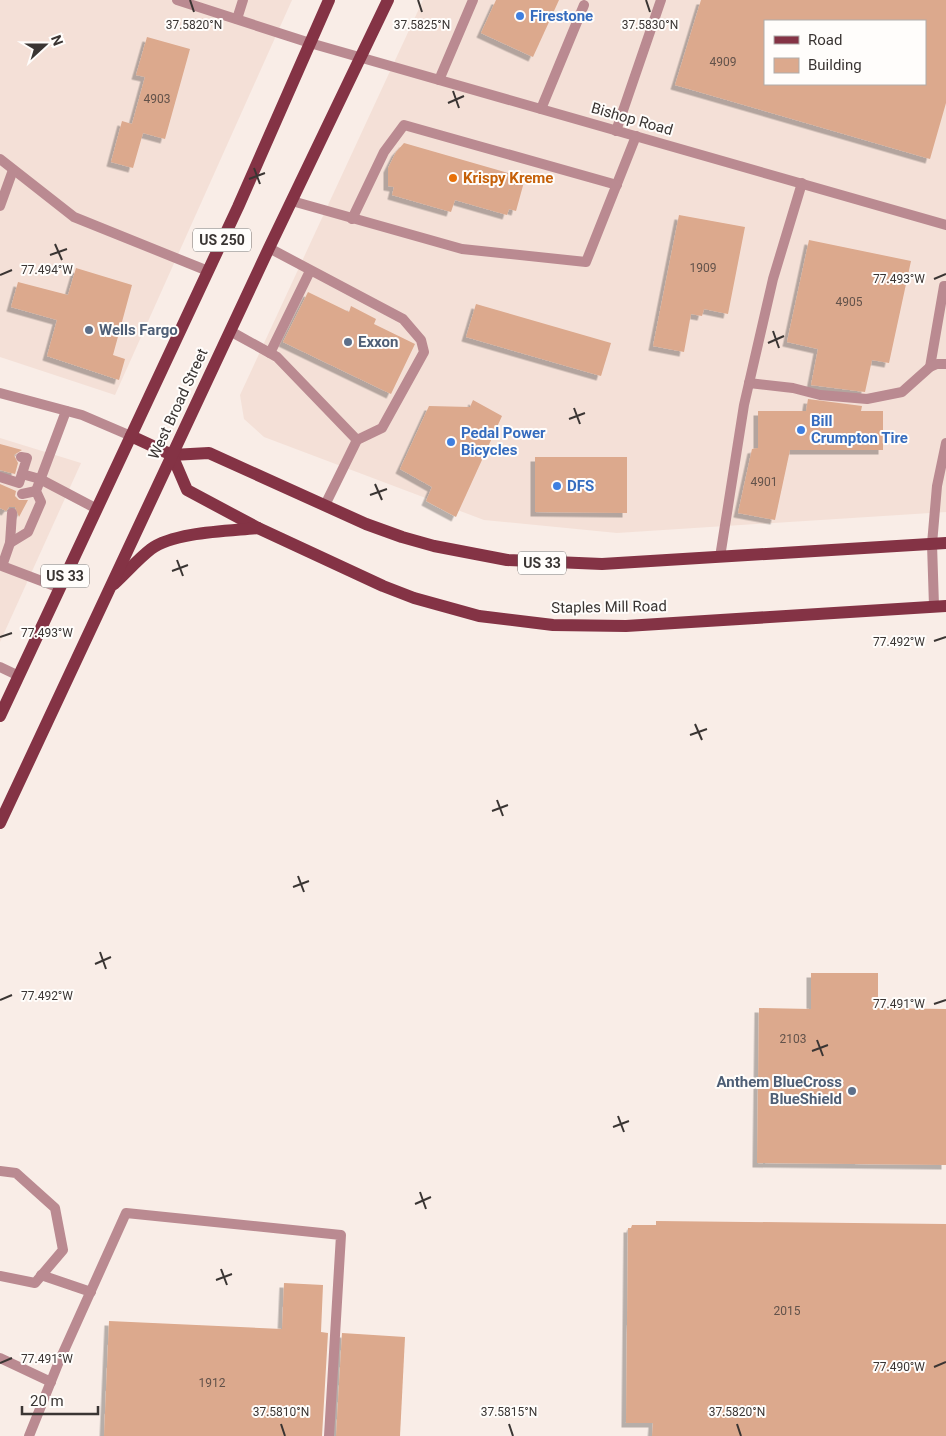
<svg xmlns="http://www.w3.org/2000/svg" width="946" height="1436" viewBox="0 0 946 1436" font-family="Roboto,sans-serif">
	<defs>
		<filter id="shadow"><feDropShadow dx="-4.5" dy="4.5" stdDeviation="0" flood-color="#0004"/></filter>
	</defs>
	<rect width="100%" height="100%" fill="#f9ede7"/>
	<g fill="#f4e0d7" fill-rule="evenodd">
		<path d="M0 0H292L115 395 0 357Z"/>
		<path d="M423 0H946V512L617 533 484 520 264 437 244 419 240 395ZM765 21H925V84H765Z"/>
		<path d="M0 438 81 463 0 642Z"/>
	</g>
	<g fill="#dca98d" fill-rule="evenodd" filter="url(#shadow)">
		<path d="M496 0H559L533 57 481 33Z"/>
		<path d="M701 0H946V103L930 159 675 85ZM765 21H925V84H765Z"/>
		<path d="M147 37 190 49 165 139 143 133 133 168 111 162 122 121 132 124 145 77 136 75Z"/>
		<path d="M404 143 519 176 518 181 524 182 516 211 509 209 507 215 455 200 451 212 392 195 394 187 388 186V168L396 152Z"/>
		<path d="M679 215 745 227 728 314 704 309 702 316 691 314 684 352 653 346Z"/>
		<path d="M809 240 911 261 889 363 872 360 865 392 811 385 818 349 787 342Z"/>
		<path d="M76 268 132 285 113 355 125 359 119 380 47 356 57 320 11 307 18 282 68 295Z"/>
		<path d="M308 292 349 312 351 306 376 319 374 324 415 344 391 394 283 342Z"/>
		<path d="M476 304 611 343 601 376 466 337Z"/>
		<path d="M808 399 862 406 861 411H883V450H790L775 520 738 513 752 449 758 448V411H806Z"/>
		<path d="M473 400 502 416 456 517 426 501 432 487 400 469 429 406 470 407Z"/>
		<path d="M0 444 22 450 14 455 18 463 15 474 0 470Z"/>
		<path d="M535 457H627V513L535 512Z"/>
		<path d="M0 484 16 491 15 496 19 500H28L19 517 15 507H9L6 511 0 508Z"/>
		<path d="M811 973H878V1008L946 1009V1165L757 1163 759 1008 811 1009Z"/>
		<path d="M656 1221 946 1224V1436H652L653 1423H626L628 1228H631L632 1225H656Z"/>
		<path d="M284 1283 323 1285 321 1332 328 1333 322 1436H104L109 1321 282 1329Z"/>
		<path d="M342 1333 405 1337 400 1436H336Z"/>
	</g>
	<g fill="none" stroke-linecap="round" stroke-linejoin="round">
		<g stroke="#ba8a91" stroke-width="10">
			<path d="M177 0 310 43"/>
			<path d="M237 19 243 0"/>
			<path d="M439 80 473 0"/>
			<path d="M541 109 584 5"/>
			<path d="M616 131 661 0"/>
			<path d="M0 159 74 217 208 271"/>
			<path d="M292 201 462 249 586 262 636 136"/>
			<path d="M0 206 13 170"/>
			<path d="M352 219 384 152 404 125 617 185"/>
			<path d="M269 248 403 319 421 340 424 352 382 428 357 440"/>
			<path d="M230 331 277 357 357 440 325 505"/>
			<path d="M270 353 310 271"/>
			<path d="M930 367 944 286H946"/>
			<path d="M749 383 793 388 820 395 867 399 902 392 930 367 937 364H946"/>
			<path d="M22 474 40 479 97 509"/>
			<path d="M0 477 19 483 27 458 21 457"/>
			<path d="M22 494 36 491"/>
			<path d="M12 513 10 543 2 566 60 588"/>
			<path d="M10 543 28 532 41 502 36 491 66 411"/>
			<path d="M720 557 744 405 773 279 802 183"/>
			<path d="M0 667 19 676"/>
			<path d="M0 1171 16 1173 55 1208 63 1250 35 1283 0 1276"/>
			<path d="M41 1275 91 1292"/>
			<path d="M0 1358 51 1382"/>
			<path d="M29 1436 58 1364 126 1213 341 1235 329 1436"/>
		</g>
		<g stroke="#ba8a91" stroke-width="10">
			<path d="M310 43 946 225"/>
			<path d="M934 606 932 544 937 486 946 443"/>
		</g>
		<path stroke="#ba8a91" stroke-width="10" d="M0 393 82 415 131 436"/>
		<g stroke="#843345" stroke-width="12">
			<path d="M131 436 172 455 209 453 366 524 402 537 434 546 507 560 602 564 946 543"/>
			<path d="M172 455 187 490 258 528 383 586 414 598 479 616 553 625 626 626 946 606"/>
			<path d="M114 584C126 573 138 559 151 549 174 532 229 531 258 528"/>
			<path d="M0 716 238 207 329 0"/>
			<path d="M0 823 269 248 388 0"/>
		</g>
	</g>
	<path fill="none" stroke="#3a3533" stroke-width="2" d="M190 0 194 12M418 0 422 12M646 0 650 12M453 91 459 108M448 103 464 96M254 168 260 184M249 179 265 173M55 244 62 260M50 255 67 249M0 275 12 270M934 279 946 274M773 331 779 348M768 343 784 336M574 408 580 424M569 419 585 413M375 484 382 500M370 495 387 489M177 560 183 576M172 571 188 565M0 637 12 633M934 641 946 637M695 724 702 740M690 735 707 729M497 800 503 816M492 811 508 805M298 876 304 892M293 887 309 881M100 952 106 969M95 964 111 957M0 1000 12 995M934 1004 946 1000M817 1040 823 1056M812 1051 828 1045M618 1116 624 1132M613 1127 629 1121M420 1192 426 1209M415 1204 431 1197M221 1269 227 1285M216 1280 232 1274M0 1363 12 1358M934 1367 946 1362M281 1424 285 1436M509 1424 513 1436M737 1424 741 1436"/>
	<g fill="#3f7fe0" stroke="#fffdfb" stroke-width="2">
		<circle cx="520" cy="16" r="5"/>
		<circle cx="801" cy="430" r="5"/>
		<circle cx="451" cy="442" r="5"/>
		<circle cx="557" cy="486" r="5"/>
	</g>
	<circle fill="#e8710a" stroke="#fffdfb" stroke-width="2" cx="453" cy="178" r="5"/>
	<g fill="#5c6f8a" stroke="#fffdfb" stroke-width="2">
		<circle cx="89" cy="330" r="5"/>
		<circle cx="348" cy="342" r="5"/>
		<circle cx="852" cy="1091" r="5"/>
	</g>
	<g text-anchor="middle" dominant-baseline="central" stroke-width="4" stroke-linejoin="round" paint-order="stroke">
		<g font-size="12" fill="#62524a">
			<text x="723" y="62">4909</text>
			<text x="157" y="99">4903</text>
			<text x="703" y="268">1909</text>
			<text x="849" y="302">4905</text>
			<text x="764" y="482">4901</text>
			<text x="793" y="1039">2103</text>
			<text x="787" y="1311">2015</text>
			<text x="212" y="1383">1912</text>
		</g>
		<g fill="#fffdfb" stroke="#75716f" stroke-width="1">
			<rect x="193" y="228.5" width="58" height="23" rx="4"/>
			<rect x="518" y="551.5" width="48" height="23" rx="4"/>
			<rect x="41" y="564.5" width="48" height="23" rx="4"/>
		</g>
		<g font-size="14" font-weight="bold" fill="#3a3533">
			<text x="222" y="240">US 250</text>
			<text x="542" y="563">US 33</text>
			<text x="65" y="576">US 33</text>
		</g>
		<g font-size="15" font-weight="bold" fill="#366cbe" stroke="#fffdfb" text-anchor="start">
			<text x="530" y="16">Firestone</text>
			<text x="811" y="421">Bill<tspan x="811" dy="17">Crumpton Tire</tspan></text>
			<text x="461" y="433">Pedal Power<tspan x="461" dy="17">Bicycles</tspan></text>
			<text x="567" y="486">DFS</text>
		</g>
		<g font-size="15" fill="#3a3533" stroke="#fffdfb">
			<text transform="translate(632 119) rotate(16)">Bishop Road</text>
			<text transform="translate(178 404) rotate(-65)">West Broad Street</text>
			<text transform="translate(609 607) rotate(-1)">Staples Mill Road</text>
		</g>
		<g font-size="15" font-weight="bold" fill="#c56008" stroke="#fffdfb" text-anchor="start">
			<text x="463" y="178">Krispy Kreme</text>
		</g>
		<g font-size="15" font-weight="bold" fill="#4e5e75" stroke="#fffdfb" text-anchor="start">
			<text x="99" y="330">Wells Fargo</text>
			<text x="358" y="342">Exxon</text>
			<text x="842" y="1082" text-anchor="end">Anthem BlueCross<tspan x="842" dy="17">BlueShield</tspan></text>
		</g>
	</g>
	<g font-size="12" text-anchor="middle" fill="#3a3533" stroke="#fffdfb" stroke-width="4" stroke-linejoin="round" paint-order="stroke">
		<text x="194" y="29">37.5820°N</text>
		<text x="650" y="29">37.5830°N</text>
		<text x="422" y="29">37.5825°N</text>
		<text x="47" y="274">77.494°W</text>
		<text x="899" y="283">77.493°W</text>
		<text x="47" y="637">77.493°W</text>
		<text x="899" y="646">77.492°W</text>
		<text x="47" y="1000">77.492°W</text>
		<text x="899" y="1008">77.491°W</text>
		<text x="47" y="1363">77.491°W</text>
		<text x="899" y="1371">77.490°W</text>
		<text x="281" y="1416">37.5810°N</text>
		<text x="509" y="1416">37.5815°N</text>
		<text x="737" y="1416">37.5820°N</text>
	</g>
	<rect x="764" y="20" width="162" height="65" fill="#fffdfb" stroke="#b0adab"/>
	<rect x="774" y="36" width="25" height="8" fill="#843345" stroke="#b0adab"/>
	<text x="808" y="45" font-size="15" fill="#3a3533">Road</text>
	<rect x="774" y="58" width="25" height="15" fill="#dca98d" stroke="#b0adab"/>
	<text x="808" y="70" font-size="15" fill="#3a3533">Building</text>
	<g transform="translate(45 45) rotate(69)" stroke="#fffdfb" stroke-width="4" paint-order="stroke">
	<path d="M0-4L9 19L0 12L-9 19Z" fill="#3a3533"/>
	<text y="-8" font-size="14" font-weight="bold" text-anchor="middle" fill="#3a3533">N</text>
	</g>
	<path d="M22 1406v8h76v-8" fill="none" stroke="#3a3533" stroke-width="2.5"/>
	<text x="30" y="1406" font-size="15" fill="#3a3533" stroke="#fffdfb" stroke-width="4" paint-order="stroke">20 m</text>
</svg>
